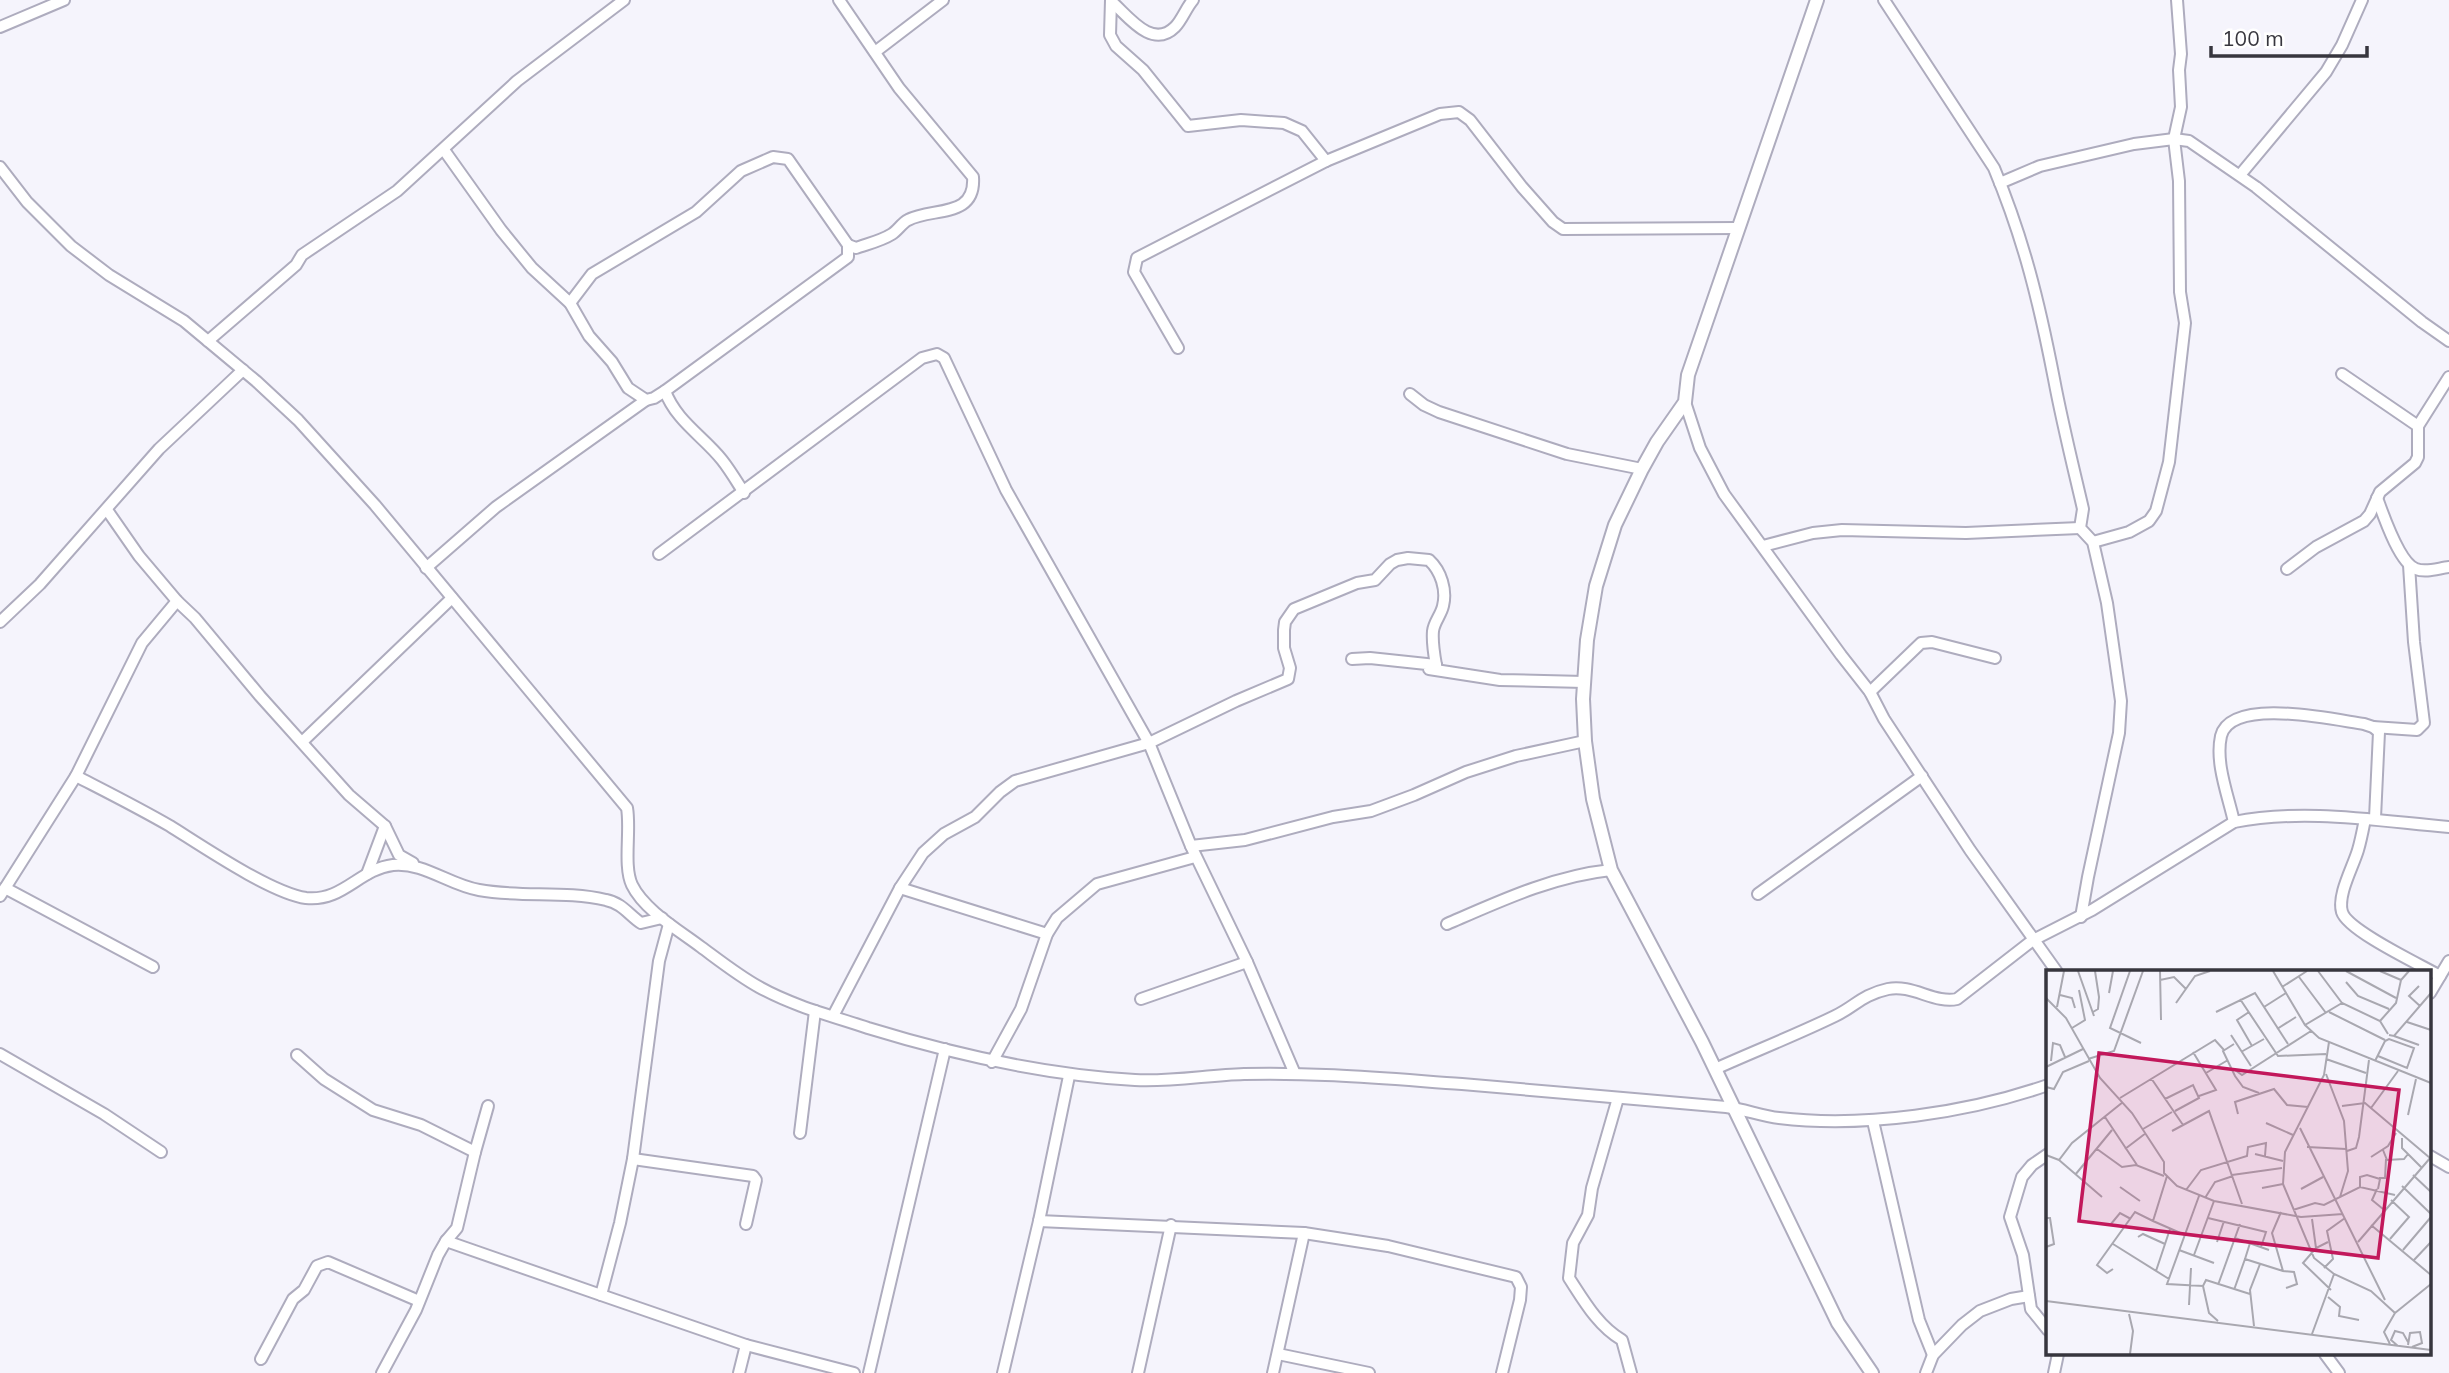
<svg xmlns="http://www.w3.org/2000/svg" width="2449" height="1373" viewBox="0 0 2449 1373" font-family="Mulish,sans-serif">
	<rect width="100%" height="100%" fill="#f5f4fc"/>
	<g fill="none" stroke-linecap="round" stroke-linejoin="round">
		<g stroke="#aeacbe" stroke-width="14">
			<g id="minor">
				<path d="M839 0 899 88 973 177C976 219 932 207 908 220 902 223 898 230 892 234 881 241 867 244 856 248L848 245"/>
				<path d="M1111 0 1110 35 1116 46 1143 70 1188 126 1241 120 1284 123 1302 131 1326 161"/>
				<path d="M1884 0 1994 168C2024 240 2039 302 2054 379 2062 422 2073 466 2083 509L2080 528 2093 542 2107 603 2121 701 2119 733 2088 877 2081 917"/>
				<path d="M1112 2C1128 16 1152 50 1175 27 1182 20 1186 8 1193 0"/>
				<path d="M0 27 64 0"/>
				<path d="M875 52 943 0"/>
				<path d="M444 150 501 230 532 268 570 303 589 336 612 362 628 388 646 400 654 398 665 391C676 421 704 437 722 460 730 470 737 482 744 493"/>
				<path d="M0 167 27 202 71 246 109 275 184 321 256 381 298 420 375 505 627 808C631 830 623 866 632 885 644 910 680 931 701 947 720 961 739 976 759 987 793 1006 832 1016 868 1028 956 1055 1044 1075 1135 1080 1171 1082 1208 1075 1244 1074 1317 1072 1390 1079 1462 1084 1550 1091 1638 1100 1726 1107 1744 1109 1761 1116 1779 1118 1864 1128 1968 1113 2048 1085"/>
				<path d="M2240 175 2326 72 2342 45 2362 0"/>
				<path d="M2000 183 2040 166 2134 144 2174 139 2189 141 2256 187 2422 322 2449 341"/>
				<path d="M570 303 592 274 696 212 741 171 773 157 788 159 848 245V257L665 391"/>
				<path d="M208 341 296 265 302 255 397 191 517 81 624 0"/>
				<path d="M1178 348 1134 272 1137 258 1326 161 1440 114 1459 112 1470 120 1522 187 1553 222 1563 229 1738 228"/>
				<path d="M2342 374 2418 426"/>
				<path d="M1410 394 1424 405 1439 412 1567 454 1642 469"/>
				<path d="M1685 402 1700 448 1724 494 1841 655 1870 692 1884 719 1970 850 2057 972"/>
				<path d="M2377 498C2383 514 2399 563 2416 569 2426 573 2439 568 2449 567"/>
				<path d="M107 510 139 556 177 601 195 618 260 696 349 795 385 826 399 855 413 863"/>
				<path d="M2093 542 2129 532 2149 521 2156 511 2169 462 2185 323 2180 292 2179 181 2174 139 2181 107 2179 70 2181 54 2177 0"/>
				<path d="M1763 546 1813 533 1842 530 1966 533 2080 528"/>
				<path d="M659 554 922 358 937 354 944 358 1006 490 1149 743 1191 846 1247 962 1295 1074"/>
				<path d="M426 568 496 507 646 400"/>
				<path d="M2287 569 2316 547 2364 521 2370 514 2380 492 2415 463 2418 457V426L2449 377"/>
				<path d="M0 622 40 584 159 449 243 370"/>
				<path d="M1352 659 1370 658 1436 665 1429 669 1500 680 1584 682"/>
				<path d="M1870 692 1921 643 1932 642 1995 658"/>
				<path d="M2373 727 2417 730 2424 723 2414 642 2409 565"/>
				<path d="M302 742 452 598"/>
				<path d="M76 776C107 792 139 808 170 826 202 846 271 893 306 898 343 902 359 869 393 865 424 862 449 885 479 890 521 898 565 890 606 900 622 903 629 915 641 923L662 918"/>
				<path d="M2365 819C2363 829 2361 840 2358 850 2353 867 2337 895 2342 912 2348 931 2421 965 2440 976"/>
				<path d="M2234 822C2228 795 2215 763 2221 736 2231 696 2335 720 2364 724L2373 727 2379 732 2375 818"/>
				<path d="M1191 846 1245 840 1333 817 1371 811 1414 795 1466 772 1516 756 1585 741"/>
				<path d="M367 874 385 826"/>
				<path d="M5 888 153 967"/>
				<path d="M900 888 1047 934"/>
				<path d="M1758 894 1922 776"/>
				<path d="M0 896 76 776 142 643 177 601"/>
				<path d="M1447 924C1500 901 1553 876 1611 870"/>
				<path d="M2430 993 2449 961"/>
				<path d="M1141 999 1247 962"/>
				<path d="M833 1016 900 888 923 853 944 834 975 817 1000 792 1015 781 1149 743 1236 701 1288 679 1290 668 1284 648V630L1285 622 1294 609 1357 583 1375 580 1390 564 1397 560 1408 558 1429 560C1441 571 1447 590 1443 606 1441 615 1434 622 1433 631 1432 642 1434 654 1436 665"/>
				<path d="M0 1054 104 1114 161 1152"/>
				<path d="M297 1055 324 1079 373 1110 421 1125 475 1152"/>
				<path d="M992 1062 1021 1009 1047 934 1057 918 1097 884 1195 857"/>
				<path d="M1715 1069C1755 1051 1796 1035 1835 1016 1856 1006 1861 995 1888 989 1912 984 1935 1004 1957 999L2033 940 2092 910 2234 822C2305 808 2378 821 2449 827"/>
				<path d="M1618 1098 1592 1188 1588 1215 1573 1243 1569 1278C1584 1301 1598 1326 1622 1340L1631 1373"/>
				<path d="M1873 1121 1919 1320 1933 1355"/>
				<path d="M800 1133 815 1011"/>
				<path d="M2048 1154 2032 1165 2022 1177 2010 1217 2023 1255 2031 1309 2048 1330"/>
				<path d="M2430 1156 2449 1167"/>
				<path d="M633 1159 753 1176 756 1180 746 1224"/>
				<path d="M1039 1221 1304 1233 1388 1246 1516 1277 1521 1287 1520 1300 1502 1373"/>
				<path d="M446 1241 457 1228 475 1152 488 1106"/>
				<path d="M601 1295 746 1345 854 1373"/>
				<path d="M1278 1354 1369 1373"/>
				<path d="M2325 1354 2339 1373"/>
				<path d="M261 1359 293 1299 304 1290 317 1266 328 1262 419 1301"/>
				<path d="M382 1373 416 1310 438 1255 446 1241 601 1295 620 1223 633 1159 659 961 669 924"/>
				<path d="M739 1373 746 1345"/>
				<path d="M869 1373 945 1049"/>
				<path d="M1003 1373 1039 1221 1069 1076"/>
				<path d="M1138 1373 1171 1225"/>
				<path d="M1273 1373 1304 1233"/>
				<path d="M1926 1373 1933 1355 1962 1325 1980 1311 2011 1299 2029 1296"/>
				<path d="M2054 1373 2058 1354"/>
			</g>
		</g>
		<g stroke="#aeacbe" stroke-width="16">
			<path id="tertiary" d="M1817 0 1688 375 1685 402 1657 442 1642 469 1615 525 1596 586 1587 640 1583 699 1585 741 1593 799 1611 870 1702 1042 1838 1323 1872 1373"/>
		</g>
		<use href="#minor" stroke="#fff" stroke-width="10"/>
		<use href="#tertiary" stroke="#fff" stroke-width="12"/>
	</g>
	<g transform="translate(2046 970)">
		<rect width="385" height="385" fill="#f5f4fc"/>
		<path fill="none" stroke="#a9a8b0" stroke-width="2" d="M32 1 48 46M84 1 64 58 95 73M114 1 115 50M227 1 259 55 273 68 385 113M272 1 296 33 334 51 342 64M300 1 350 28M334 1 355 10M253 7 280 43M114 10 128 7 140 19M300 12 312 26 343 39M373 16 363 26 374 36M236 17 261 1M63 23 67 1M14 25 26 28 29 38M0 28 20 48 54 108 86 143 118 192V203L131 216 168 231 255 247 297 244M194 29 232 86 280 84M130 33 149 6 164 1M11 37 18 1M218 37 240 23M47 42 52 39 53 27 49 1M170 42 209 23 242 74M203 42 191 50 206 76M283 42 339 70M334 51 350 33 355 10 363 1M361 52 385 60M259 55 296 33M26 58 39 50 33 20M231 59 250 47M185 65 205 96M343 65 348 66 385 23M348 66 373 75M283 72 278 105 239 182 237 214 268 288 288 304 325 321 349 343 338 362 344 374M188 74 177 81 189 106 197 117 213 123M147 82 170 120 153 126M195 82 218 69M42 89 68 81 97 1M280 89 320 103M5 91 7 73 14 75 19 87M329 91 339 71 343 69 368 78 361 98 332 86M0 97 37 79M189 100 196 105 265 61M160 103 182 90M280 104 298 151 302 201 294 227M105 108 137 155M0 117 8 119 17 102 43 91M74 128 169 70 178 80M119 129 147 115 153 128 129 141M296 136 319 133 384 188M325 138 352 101M192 144 189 132 228 119 241 135 262 137M362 145 370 109M59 147 91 195M220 153 247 165M254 158 339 330M97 159 126 142M126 161 163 141 196 234M356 168V178L375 197M261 177 300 179M51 179 76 197 90 195 118 206M79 179 100 163M337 180 341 190 358 189 362 184M301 181 310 178 313 167 323 90M209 184 237 191M0 185 13 190 26 173 77 132M325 187 342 176 350 163M13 190 56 227M29 205 66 160M186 205 236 198M367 205 385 222M333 208H339L340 189M356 216 385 244M74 217 94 231M314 217V207L321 205 334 209 332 219M216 218 237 214M255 219 277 207M331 219 326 230 337 239M140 220 155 200 201 186 202 177 220 173 219 186M153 226 121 314 157 316 160 310 204 324M159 228 169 212 187 206M247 240 269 233 278 235 314 217 349 225M235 242 226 263 237 301 248 302 251 314 240 318M0 248H4L8 274 0 277M162 248 220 262 215 277M266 249 270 278M107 251 139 265M65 254 74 243 85 249M325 255 385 305M92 267 97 264 119 274M189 268 223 280M344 269 363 247 345 230M171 272 178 251M282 272 270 278 257 293 285 320M312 272 385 187M204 273 199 289 237 301M67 274 123 309M133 280 168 293M357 280 385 247M148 285 168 231M368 290 385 272M278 298 287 289 281 261 299 248M67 299 61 303 51 295 89 242 107 251 121 206M110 301 124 259M172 315 194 254M157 316 163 343 172 351M188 320 199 289M282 327 294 337 293 346 313 350M0 331 385 380M143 335 145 298M349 343 385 314M83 344 87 361 84 384M208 356 204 320 214 294M266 364 288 304M362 375 364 363 374 362 376 373 366 377M352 376 345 370 349 361 357 363 362 372"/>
		<path fill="#c2185b" fill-opacity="0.15" stroke="#c2185b" stroke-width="3.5" d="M53 83 353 120 332 288 33 251Z"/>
		<rect width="385" height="385" fill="none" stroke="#37363e" stroke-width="3.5"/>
	</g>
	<path d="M2211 46v10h156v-10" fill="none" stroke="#37363e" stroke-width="3.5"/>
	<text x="2222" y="46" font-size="21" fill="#37363e" stroke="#ffffff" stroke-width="5" paint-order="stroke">100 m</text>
</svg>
